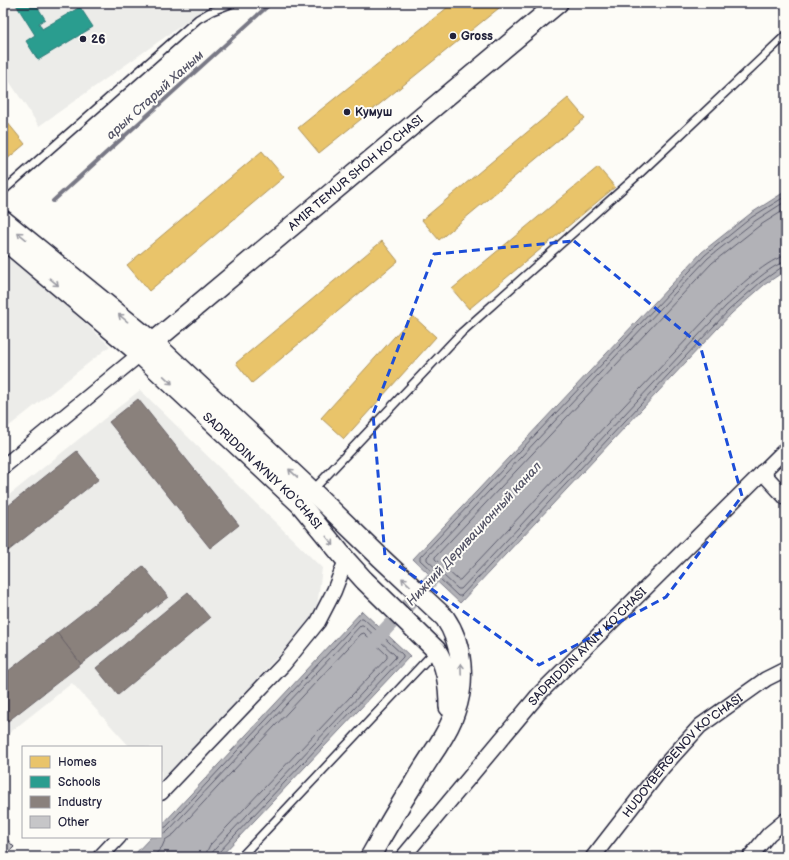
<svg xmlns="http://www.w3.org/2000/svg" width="789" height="860" viewBox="0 0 789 860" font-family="'Balsamiq Sans',sans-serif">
	<rect width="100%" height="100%" fill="#fdfcf7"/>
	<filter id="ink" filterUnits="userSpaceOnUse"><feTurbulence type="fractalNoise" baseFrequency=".025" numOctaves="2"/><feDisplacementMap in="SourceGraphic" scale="8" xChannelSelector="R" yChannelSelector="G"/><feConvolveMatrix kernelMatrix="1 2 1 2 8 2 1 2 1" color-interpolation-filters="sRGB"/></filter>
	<g filter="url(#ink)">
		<g fill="#ecece9">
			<path d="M3 3H207L209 6 39 126 3 72Z"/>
			<path d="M8 253 110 346 3 431V257Z"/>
			<path d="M140 390 322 568 316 615 162 782 161 780V747H130L72 683 3 738V500Z"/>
		</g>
		<g fill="#b2b2b7" stroke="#787885">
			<path d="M786 191V270L764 285 732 313 460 603 413 559 702 252 750 214Z"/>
			<path d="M362 611 410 656 220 857H132L151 837H161V826Z"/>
		</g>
		<g fill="#e9c46a" stroke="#ad935c">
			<path d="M453 3H504V4L319 153 298 128Z"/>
			<path d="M568 98 585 118 439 240 422 220Z"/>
			<path d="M3 117 25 144 6 160 3 157Z"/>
			<path d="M262 151 284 177 149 291 127 265Z"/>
			<path d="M598 167 615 187 469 309 452 289Z"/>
			<path d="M382 241 398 261 252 383 236 363Z"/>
			<path d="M413 316 436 337 344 439 321 418Z"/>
		</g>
		<path fill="#2a9d8f" stroke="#287876" d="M15 3H35L45 19 39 23 42 29 80 7 93 27 38 60 26 41 35 35Z"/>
		<g fill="#8a817c" stroke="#6b6468">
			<path d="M138 399 239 525 210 548 109 422Z"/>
			<path d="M77 451 99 479 3 555V510Z"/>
			<path d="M143 566 168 597 81 664 57 633Z"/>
			<path d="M188 592 210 618 118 695 96 668Z"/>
			<path d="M57 633 81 664 3 725V675Z"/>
		</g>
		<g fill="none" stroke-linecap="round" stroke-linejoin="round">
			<g stroke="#5c5c6d" stroke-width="1">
				<path d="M786 196 752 217 705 255 420 557V560L458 596H461L729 310 761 282 782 267H786"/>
				<path d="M786 201 755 221 708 258 427 557V560L458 589H461L726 306C737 297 773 262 786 262"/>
				<path d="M786 209 759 226 712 263 435 557V559L458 580H460L722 302C734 291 771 256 786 256"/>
				<path d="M161 828 166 827 361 618H363L403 655V657L218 853 217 857"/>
				<path d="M161 833H166L169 830 361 625H363L395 655 396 657 215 849 212 853V857"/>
				<path d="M153 857 162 847 165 840 174 834 361 634 364 633 387 655V658L210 845 207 851 206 857"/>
			</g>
			<path stroke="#787885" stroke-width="4" d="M53 201 271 3"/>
			<path stroke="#b2b2b7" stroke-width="14" d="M370 646 446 564"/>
		</g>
		<path fill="#c6c6c8" stroke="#22223b" d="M3 835 14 847 3 857Z"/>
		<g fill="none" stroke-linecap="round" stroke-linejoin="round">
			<g stroke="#22223b" stroke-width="10">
				<g id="service">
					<path d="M3 191 198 19 212 11 233 3"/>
					<path d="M312 491 462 332 637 176 786 35"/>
					<path d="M241 857 436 650"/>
				</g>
			</g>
			<g stroke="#22223b" stroke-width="17">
				<g id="minor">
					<path d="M3 467 140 354"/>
					<path d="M762 472 786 498"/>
					<path d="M161 793 283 665 318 622 334 591 346 560"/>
					<path d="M100 857 119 837"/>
					<path id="s1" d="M403 857 539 694 786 449"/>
					<path id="s2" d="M593 857 663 767 700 726 766 679 786 669"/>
					<path d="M750 857 769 834 786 820"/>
				</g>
			</g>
			<g stroke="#22223b" stroke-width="22">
				<g id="secondary">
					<path d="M3 220 154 343 312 491 381 558 445 618C463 644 466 682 455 712 451 725 444 736 437 747 429 759 421 771 414 783 398 808 384 832 370 857"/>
					<path id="s3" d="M3 239 140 354 300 504 346 560 364 580 436 650C447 666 449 688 449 707"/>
					<path id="s4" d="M144 350 558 3"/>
				</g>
			</g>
			<use href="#service" stroke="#fdfcf7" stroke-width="7"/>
			<use href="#minor" stroke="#fdfcf7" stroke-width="14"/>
			<use href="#secondary" stroke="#fdfcf7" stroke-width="19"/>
		</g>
		<defs><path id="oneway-shaft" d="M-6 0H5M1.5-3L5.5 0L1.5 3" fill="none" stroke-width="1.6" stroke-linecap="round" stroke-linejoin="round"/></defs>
		<g stroke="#9a9aa2">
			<use href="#oneway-shaft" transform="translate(22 236) rotate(-141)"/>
			<use href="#oneway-shaft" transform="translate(54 282) rotate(40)"/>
			<use href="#oneway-shaft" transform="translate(123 318) rotate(-141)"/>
			<use href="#oneway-shaft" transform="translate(168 380) rotate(43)"/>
			<use href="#oneway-shaft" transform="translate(293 473) rotate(-137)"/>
			<use href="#oneway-shaft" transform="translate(330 541) rotate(51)"/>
			<use href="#oneway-shaft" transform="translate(406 582) rotate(-137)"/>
			<use href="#oneway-shaft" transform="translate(461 669) rotate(-92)"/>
		</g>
	</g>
	<path fill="none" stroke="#1d4ed8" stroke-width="3" stroke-dasharray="8 5" stroke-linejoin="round" d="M574 241 700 345 742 496 666 597 539 665 385 556 373 414 434 254Z"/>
	<g fill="#22223b" stroke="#fdfcf7" stroke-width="1.5">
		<circle cx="453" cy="36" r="4"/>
		<circle cx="83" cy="39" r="4"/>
		<circle cx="347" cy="112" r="4"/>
	</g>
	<g text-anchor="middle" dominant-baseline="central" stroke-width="4" stroke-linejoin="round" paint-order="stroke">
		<g font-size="12" font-weight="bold" fill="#22223b" stroke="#fdfcf7" text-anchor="start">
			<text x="461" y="36">Gross</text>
			<text x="91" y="39">26</text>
			<text x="355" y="112">Кумуш</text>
		</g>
		<g font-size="12" fill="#22223b" stroke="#fdfcf7">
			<text stroke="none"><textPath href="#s4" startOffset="276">AMIR TEMUR SHOH KO‘CHASI</textPath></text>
			<text stroke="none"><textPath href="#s3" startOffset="348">SADRIDDIN AYNIY KO‘CHASI</textPath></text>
			<text stroke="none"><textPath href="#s1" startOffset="280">SADRIDDIN AYNIY KO‘CHASI</textPath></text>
			<text stroke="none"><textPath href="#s2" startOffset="136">HUDOYBERGENOV KO‘CHASI</textPath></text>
		</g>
		<g font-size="13" font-style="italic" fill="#545466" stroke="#fdfcf7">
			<text transform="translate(155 95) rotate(-42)">арык Старый Ханым</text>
			<text transform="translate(474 534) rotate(-47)">Нижний Деривационный канал</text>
		</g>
	</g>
	<rect width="789" height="860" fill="none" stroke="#fdfcf7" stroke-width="16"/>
	<rect x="8" y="8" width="773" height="844" fill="none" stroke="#22223b" stroke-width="1.5" filter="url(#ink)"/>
	<rect x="22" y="746" width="140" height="92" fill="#fdfcf7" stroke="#a5a5ac"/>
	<rect x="30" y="756" width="20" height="12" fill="#e9c46a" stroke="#a5a5ac"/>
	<text x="58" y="766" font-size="12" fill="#22223b">Homes</text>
	<rect x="30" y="776" width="20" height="12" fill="#2a9d8f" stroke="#a5a5ac"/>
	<text x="58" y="786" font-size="12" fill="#22223b">Schools</text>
	<rect x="30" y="796" width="20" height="12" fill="#8a817c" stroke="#a5a5ac"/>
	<text x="58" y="806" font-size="12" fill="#22223b">Industry</text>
	<rect x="30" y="816" width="20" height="12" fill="#c6c6c8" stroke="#a5a5ac"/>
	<text x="58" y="826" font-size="12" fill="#22223b">Other</text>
</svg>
